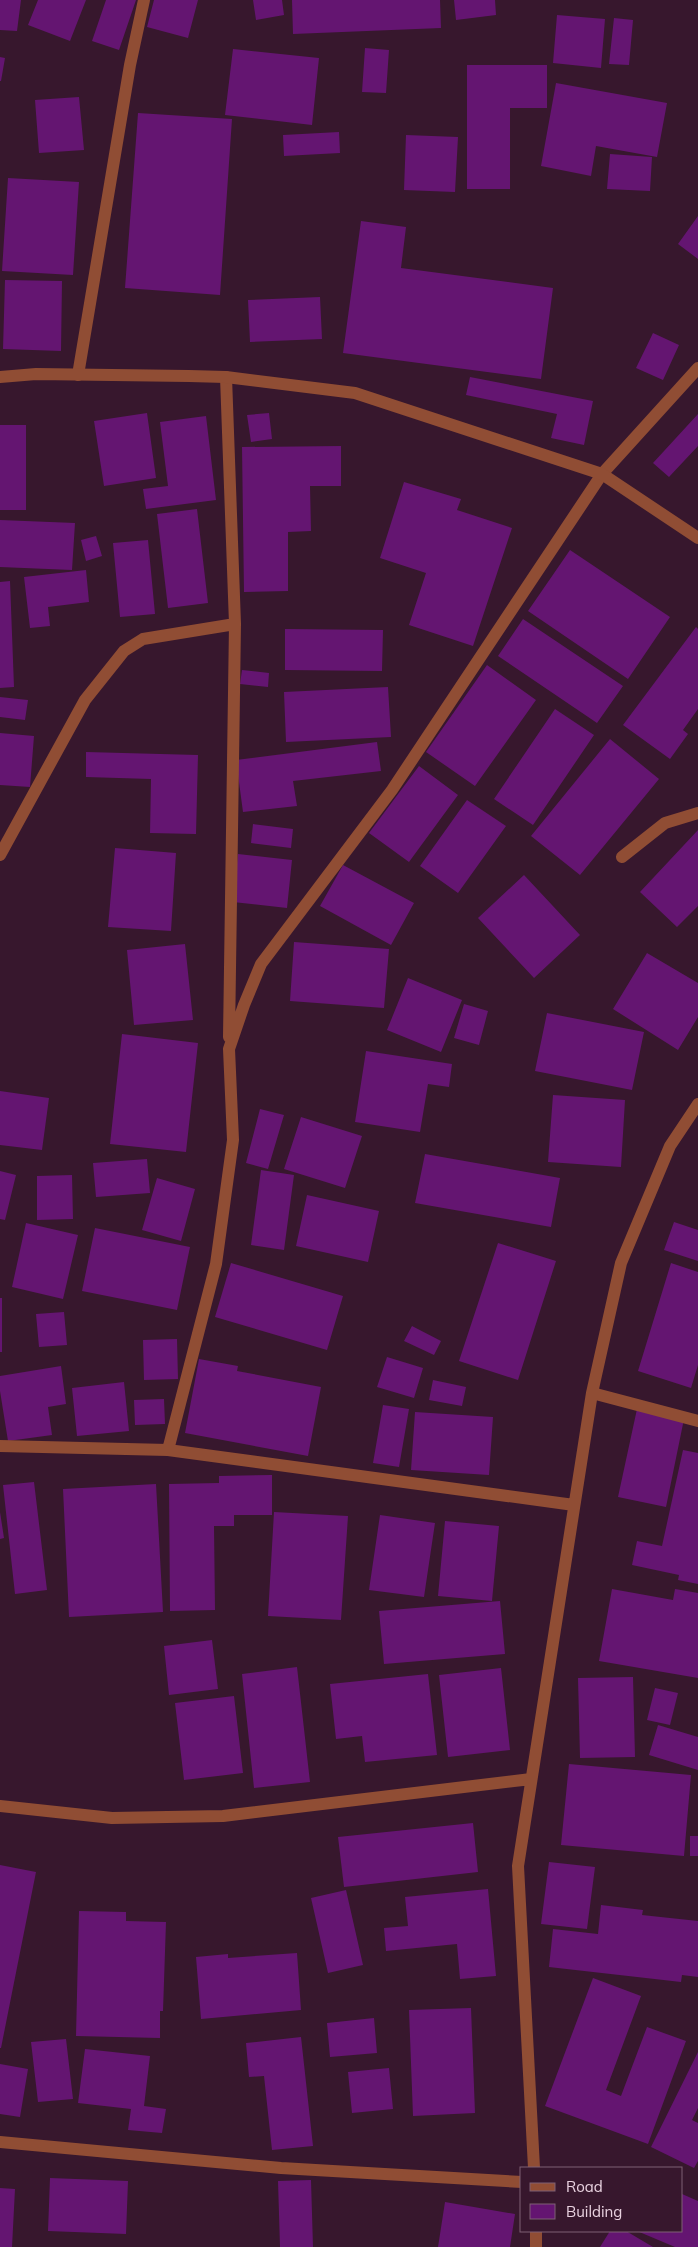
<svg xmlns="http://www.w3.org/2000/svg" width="698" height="2247" viewBox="0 0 698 2247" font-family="Mulish,sans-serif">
	<rect width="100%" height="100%" fill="#37172d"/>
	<path fill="#641571" d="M 0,0 L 21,0 L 17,31 L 0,30 Z
		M 38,0 L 86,0 L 70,41 L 28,25 Z
		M 106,0 L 136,0 L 119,50 L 92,41 Z
		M 154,0 L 198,0 L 188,38 L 147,27 Z
		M 253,0 L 282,0 L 284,15 L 256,20 Z
		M 292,0 L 440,0 L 441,28 L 293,34 Z
		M 454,0 L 495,0 L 496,15 L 456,20 Z
		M 557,15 L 605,19 L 601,68 L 553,63 Z
		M 614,18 L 633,20 L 629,65 L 609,64 Z
		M 365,48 L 389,50 L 386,93 L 362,92 Z
		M 233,49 L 319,58 L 312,125 L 225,115 Z
		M 0,57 L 5,58 L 1,81 L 0,81 Z
		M 467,65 L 547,65 L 547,108 L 510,108 L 510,189 L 467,189 Z
		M 556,83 L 667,103 L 657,157 L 596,146 L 591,176 L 541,166 Z
		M 79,97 L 84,150 L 39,153 L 35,100 Z
		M 138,113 L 232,119 L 220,295 L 125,288 Z
		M 339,132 L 340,153 L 284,156 L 283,135 Z
		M 406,135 L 458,137 L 455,192 L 404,190 Z
		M 610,154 L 652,157 L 650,191 L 607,189 Z
		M 8,178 L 79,182 L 73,275 L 2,271 Z
		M 698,216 L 698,259 L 678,244 Z
		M 361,221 L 406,227 L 401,268 L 553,288 L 541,379 L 343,353 Z
		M 5,280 L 62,281 L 61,351 L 3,349 Z
		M 320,297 L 322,339 L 250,342 L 248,300 Z
		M 653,333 L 679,345 L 663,380 L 636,368 Z
		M 470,377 L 593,401 L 584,445 L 551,438 L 557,414 L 466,395 Z
		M 147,413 L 156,478 L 104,486 L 94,421 Z
		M 269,413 L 272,439 L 251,442 L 247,415 Z
		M 698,414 L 698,446 L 669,477 L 653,463 Z
		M 206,416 L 216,500 L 146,509 L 143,489 L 168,486 L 160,422 Z
		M 0,425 L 26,425 L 26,510 L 0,510 Z
		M 341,446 L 341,486 L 310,486 L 311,531 L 288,532 L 288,591 L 244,592 L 242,447 Z
		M 404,482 L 461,499 L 457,510 L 512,528 L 473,646 L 409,625 L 426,573 L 380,558 Z
		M 197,509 L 208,603 L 168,608 L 157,514 Z
		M 0,520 L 75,523 L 72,570 L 0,567 Z
		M 96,536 L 102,556 L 86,561 L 81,540 Z
		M 148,540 L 155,614 L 120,617 L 113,543 Z
		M 570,550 L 670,617 L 628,679 L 528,611 Z
		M 86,570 L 89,602 L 48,607 L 50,626 L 30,628 L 24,577 Z
		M 10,581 L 14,687 L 0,688 L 0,582 Z
		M 523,619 L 623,686 L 597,723 L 498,656 Z
		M 696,627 L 698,629 L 698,709 L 683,730 L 688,734 L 670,759 L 623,725 Z
		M 285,629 L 383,630 L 382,671 L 285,670 Z
		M 487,665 L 536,700 L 475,786 L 426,752 Z
		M 242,670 L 269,673 L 268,687 L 240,684 Z
		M 388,687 L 391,737 L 286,742 L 284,692 Z
		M 0,697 L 28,700 L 25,720 L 0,717 Z
		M 555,709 L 594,735 L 533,825 L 494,799 Z
		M 0,733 L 34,736 L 30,787 L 0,785 Z
		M 610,739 L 659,779 L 580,875 L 531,836 Z
		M 377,742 L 381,771 L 293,781 L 297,806 L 243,812 L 236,760 Z
		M 86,752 L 198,755 L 196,834 L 150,833 L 151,779 L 86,777 Z
		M 419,766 L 458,795 L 409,862 L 369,833 Z
		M 467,800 L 506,826 L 458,893 L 420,866 Z
		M 253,824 L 293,829 L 291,848 L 251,843 Z
		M 698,830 L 698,906 L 677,927 L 640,892 Z
		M 115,848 L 176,853 L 171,931 L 108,927 Z
		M 238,854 L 292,860 L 287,908 L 233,902 Z
		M 343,865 L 414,903 L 391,945 L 320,906 Z
		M 524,875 L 580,935 L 534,978 L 478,918 Z
		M 294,942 L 389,949 L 384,1008 L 290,1001 Z
		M 185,944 L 193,1020 L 134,1025 L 127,950 Z
		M 647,953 L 698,983 L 698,1017 L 678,1050 L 613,1009 Z
		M 408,978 L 462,1000 L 441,1052 L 387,1030 Z
		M 464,1004 L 488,1011 L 479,1045 L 454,1038 Z
		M 547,1013 L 644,1032 L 632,1090 L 535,1071 Z
		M 122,1034 L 198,1043 L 186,1152 L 110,1144 Z
		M 366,1051 L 452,1064 L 449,1087 L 428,1084 L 420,1132 L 355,1122 Z
		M 0,1091 L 49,1098 L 42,1150 L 0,1145 Z
		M 553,1095 L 625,1100 L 621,1167 L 548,1162 Z
		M 260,1109 L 284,1115 L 268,1169 L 246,1163 Z
		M 301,1117 L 362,1136 L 345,1188 L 284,1169 Z
		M 425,1154 L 560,1178 L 551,1227 L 415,1203 Z
		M 147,1159 L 150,1193 L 96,1197 L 93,1163 Z
		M 261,1170 L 294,1175 L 284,1250 L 251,1245 Z
		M 0,1171 L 16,1175 L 5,1220 L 0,1219 Z
		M 72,1175 L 73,1219 L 37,1220 L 37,1176 Z
		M 157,1178 L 195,1189 L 181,1241 L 142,1230 Z
		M 307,1195 L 379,1211 L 368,1262 L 296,1246 Z
		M 674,1222 L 698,1230 L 698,1261 L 664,1250 Z
		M 26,1223 L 78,1235 L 63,1299 L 12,1287 Z
		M 95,1228 L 190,1247 L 177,1310 L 82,1291 Z
		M 498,1243 L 556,1261 L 518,1380 L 459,1361 Z
		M 231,1263 L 343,1296 L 327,1350 L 215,1317 Z
		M 671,1263 L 698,1272 L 698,1365 L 691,1388 L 638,1371 Z
		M 0,1298 L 2,1298 L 2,1352 L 0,1352 Z
		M 64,1312 L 67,1345 L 39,1347 L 36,1314 Z
		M 412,1326 L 441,1341 L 434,1355 L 404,1341 Z
		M 177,1339 L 178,1379 L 144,1380 L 143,1340 Z
		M 387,1357 L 423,1368 L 414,1398 L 377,1387 Z
		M 199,1359 L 238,1366 L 237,1371 L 321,1387 L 308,1456 L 185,1433 Z
		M 61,1366 L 66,1404 L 48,1407 L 52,1435 L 8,1441 L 0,1391 L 0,1376 Z
		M 433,1380 L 466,1387 L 462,1406 L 429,1400 Z
		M 124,1382 L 129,1431 L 77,1436 L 72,1388 Z
		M 164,1399 L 165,1424 L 135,1425 L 134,1400 Z
		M 383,1405 L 409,1409 L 399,1467 L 373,1463 Z
		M 637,1409 L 684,1419 L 666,1507 L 618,1497 Z
		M 415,1412 L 493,1417 L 489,1475 L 411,1470 Z
		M 683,1450 L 698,1453 L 698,1584 L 678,1580 L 679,1575 L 632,1565 L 637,1541 L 662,1546 Z
		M 272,1475 L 272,1515 L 234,1515 L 234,1526 L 214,1526 L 215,1610 L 170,1611 L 169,1484 L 219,1483 L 219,1476 Z
		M 34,1482 L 47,1590 L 15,1594 L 3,1485 Z
		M 156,1484 L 163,1612 L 69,1617 L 63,1489 Z
		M 0,1512 L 4,1538 L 0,1539 Z
		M 274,1512 L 348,1516 L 341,1620 L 268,1616 Z
		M 380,1515 L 435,1523 L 424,1597 L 369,1590 Z
		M 445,1521 L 499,1526 L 492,1601 L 438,1596 Z
		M 612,1589 L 673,1600 L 675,1589 L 698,1593 L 698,1678 L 599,1661 Z
		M 500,1601 L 505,1654 L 384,1664 L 379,1611 Z
		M 212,1640 L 218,1689 L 169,1695 L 164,1646 Z
		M 297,1667 L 310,1782 L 254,1788 L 242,1674 Z
		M 501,1668 L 510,1750 L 448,1757 L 439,1675 Z
		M 428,1674 L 437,1755 L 365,1762 L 362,1736 L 336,1739 L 330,1684 Z
		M 633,1677 L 635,1757 L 580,1758 L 578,1678 Z
		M 655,1688 L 678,1693 L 670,1725 L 647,1720 Z
		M 234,1696 L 243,1773 L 184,1780 L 175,1703 Z
		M 658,1725 L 698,1737 L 698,1770 L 649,1755 Z
		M 569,1764 L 691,1775 L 684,1856 L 561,1845 Z
		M 473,1823 L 478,1872 L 344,1887 L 338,1837 Z
		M 690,1836 L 698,1836 L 698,1856 L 690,1856 Z
		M 549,1862 L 595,1867 L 587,1929 L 541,1924 Z
		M 0,1865 L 36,1872 L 1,2048 L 0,2048 Z
		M 488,1889 L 496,1976 L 460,1979 L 457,1944 L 386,1951 L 384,1928 L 408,1926 L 405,1897 Z
		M 346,1890 L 363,1965 L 328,1973 L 311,1898 Z
		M 601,1905 L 643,1910 L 642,1915 L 698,1921 L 698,1977 L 682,1975 L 681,1982 L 549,1967 L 553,1929 L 598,1934 Z
		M 79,1911 L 126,1912 L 126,1921 L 166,1922 L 163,2011 L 160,2011 L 160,2038 L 76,2036 Z
		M 297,1953 L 301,2010 L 201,2019 L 196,1957 L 228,1954 L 228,1958 Z
		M 593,1978 L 641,1996 L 606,2090 L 621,2096 L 647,2027 L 686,2041 L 648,2144 L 545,2106 Z
		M 471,2008 L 475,2113 L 413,2116 L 409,2010 Z
		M 374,2018 L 377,2053 L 330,2057 L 327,2023 Z
		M 301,2037 L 313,2146 L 272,2150 L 264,2076 L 249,2077 L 246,2043 Z
		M 66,2039 L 73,2099 L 38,2102 L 31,2042 Z
		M 85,2049 L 150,2056 L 144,2106 L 166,2109 L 162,2133 L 128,2130 L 131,2109 L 78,2103 Z
		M 698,2052 L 698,2108 L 692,2120 L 698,2123 L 698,2161 L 694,2168 L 651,2147 Z
		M 0,2064 L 28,2069 L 20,2117 L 0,2114 Z
		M 389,2068 L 393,2109 L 352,2113 L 348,2072 Z
		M 50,2178 L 128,2181 L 126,2234 L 48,2231 Z
		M 311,2180 L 313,2247 L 280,2247 L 278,2181 Z
		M 0,2188 L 15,2189 L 12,2247 L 0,2247 Z
		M 682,2194 L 698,2201 L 698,2247 L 675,2247 L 637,2231 L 682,2231 Z
		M 445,2202 L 515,2214 L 510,2247 L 438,2247 Z
		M 610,2231 L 626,2231 L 653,2247 L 600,2247 Z"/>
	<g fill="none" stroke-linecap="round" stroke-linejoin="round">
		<path stroke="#904d34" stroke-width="12" d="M 78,375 L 130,65 L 144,0
			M 226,377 L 235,624 L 229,1037
			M 0,855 L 85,700 L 124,651 L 143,639 L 235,624
			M 622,857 L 665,823 L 698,813
			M 592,1393 L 698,1421
			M 0,1446 L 168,1450 L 574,1505
			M 168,1450 L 216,1264 L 233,1140 L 229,1049 L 244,1005 L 261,964 L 392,790 L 602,474 L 698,368
			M 0,1806 L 112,1818 L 223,1816 L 531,1779
			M 0,2142 L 281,2168 L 522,2182
			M 534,2168 L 518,1866 L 592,1393 L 621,1263 L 670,1146 L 698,1104
			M 536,2231 L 536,2247"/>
		<path stroke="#904d34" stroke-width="12" d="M 0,377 L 36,374 L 189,376 L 226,377 L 355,393 L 602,474 L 698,538"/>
	</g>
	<rect x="520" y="2167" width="162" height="65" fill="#37172d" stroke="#7e6174"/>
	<rect x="530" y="2183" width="25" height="8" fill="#904d34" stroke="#7e6174"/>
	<text x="566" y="2192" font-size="15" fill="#e8d1df">Road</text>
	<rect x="530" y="2204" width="25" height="15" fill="#641571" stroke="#7e6174"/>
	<text x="566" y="2217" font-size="15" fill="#e8d1df">Building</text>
</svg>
